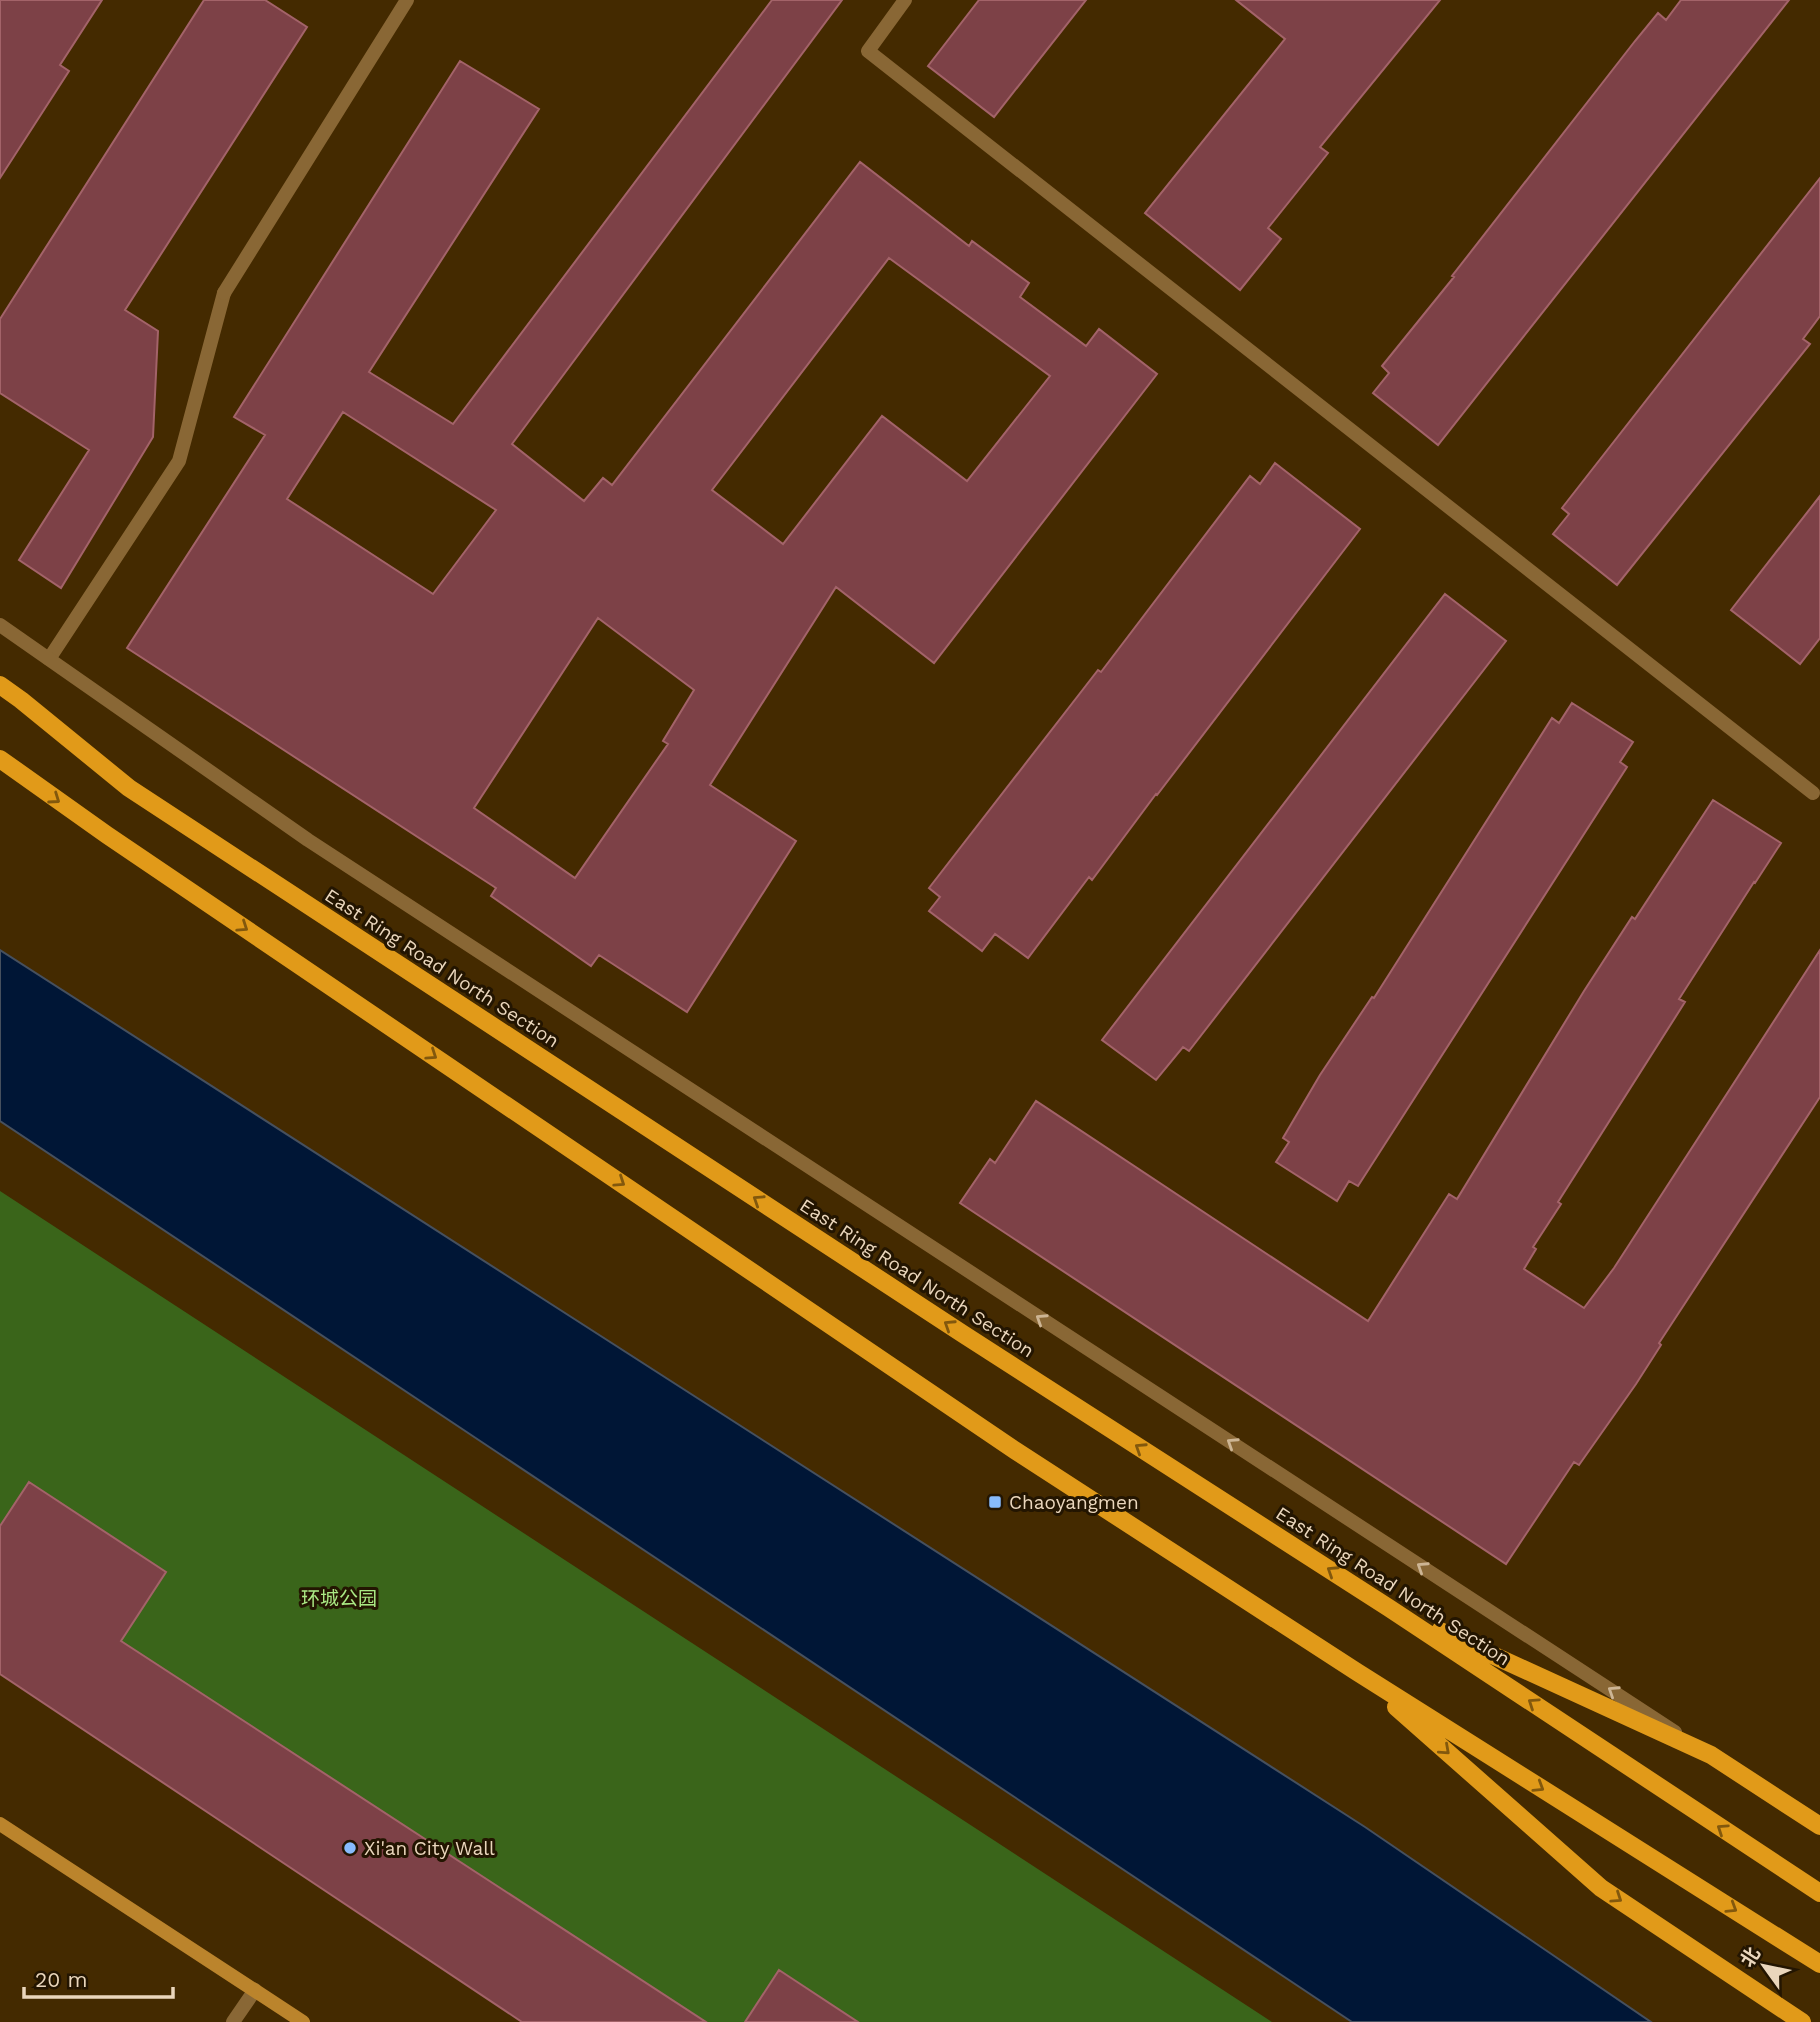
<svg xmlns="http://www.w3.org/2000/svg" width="1820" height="2022" viewBox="0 0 1820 2022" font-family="'Work Sans','Noto Sans SC',sans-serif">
	<rect width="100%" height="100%" fill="#442a00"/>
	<path fill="#3a651a" d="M 0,1191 L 1272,2022 L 858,2022 L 779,1970 L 745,2022 L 706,2022 L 121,1641 L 166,1572 L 29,1482 L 0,1526 Z"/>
	<path fill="#001636" stroke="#46505e" stroke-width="2" d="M 0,950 L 1365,1827 L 1651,2022 L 1352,2022 L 0,1121 Z"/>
	<path fill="#7d4147" stroke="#a36369" stroke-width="2" fill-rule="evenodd" d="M 0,0 L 102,0 L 60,65 L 69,71 L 0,178 Z
		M 204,0 L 265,0 L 307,27 L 125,310 L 158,331 L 153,437 L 61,588 L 19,560 L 89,450 L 0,393 L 0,319 Z
		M 772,0 L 842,0 L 512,444 L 584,501 L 603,478 L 612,485 L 860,162 L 969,246 L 972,241 L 1029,283 L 1020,297 L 1086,346 L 1099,329 L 1157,374 L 934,663 L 836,587 L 710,785 L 796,841 L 687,1012 L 599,955 L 591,966 L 491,896 L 496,888 L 127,648 L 265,435 L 234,417 L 460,61 L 539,109 L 369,372 L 453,424 ZM 889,258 L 1050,376 L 967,481 L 882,416 L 783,544 L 712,490 ZM 343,412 L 496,510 L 433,594 L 287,499 ZM 598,618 L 694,690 L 663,741 L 668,744 L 575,878 L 474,808 Z
		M 979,0 L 1086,0 L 994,117 L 928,66 Z
		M 1236,0 L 1440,0 L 1320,147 L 1328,153 L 1268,228 L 1281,239 L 1240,290 L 1145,213 L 1285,39 Z
		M 1681,0 L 1789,0 L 1438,445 L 1373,393 L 1389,373 L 1382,366 L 1454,277 L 1452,276 L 1635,41 L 1658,13 L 1666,20 Z
		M 1820,178 L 1820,316 L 1803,339 L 1810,344 L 1617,585 L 1553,534 L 1569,514 L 1562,508 Z
		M 1275,463 L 1360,529 L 1157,795 L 1156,794 L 1092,880 L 1089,877 L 1028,958 L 995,934 L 982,951 L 929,911 L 940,897 L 929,888 L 1098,670 L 1101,672 L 1250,476 L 1260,484 Z
		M 1820,496 L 1820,638 L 1800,664 L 1731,610 Z
		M 1445,594 L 1506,641 L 1189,1051 L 1183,1047 L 1156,1080 L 1102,1040 Z
		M 1572,703 L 1633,742 L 1620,762 L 1627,767 L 1358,1186 L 1349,1181 L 1337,1201 L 1276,1162 L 1289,1142 L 1283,1138 L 1320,1075 L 1372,997 L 1374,998 L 1552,718 L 1559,723 Z
		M 1713,800 L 1781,843 L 1755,883 L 1754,882 L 1679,999 L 1685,1002 L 1558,1202 L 1561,1204 L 1533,1247 L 1536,1249 L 1524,1269 L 1584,1308 L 1614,1268 L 1820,950 L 1820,1097 L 1659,1343 L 1661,1345 L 1636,1384 L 1579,1465 L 1574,1462 L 1506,1564 L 960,1203 L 990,1159 L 995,1163 L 1036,1101 L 1368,1321 L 1449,1194 L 1457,1199 L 1584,991 L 1632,917 L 1635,919 Z
		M 29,1482 L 166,1572 L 121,1641 L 706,2022 L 522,2022 L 0,1674 L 0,1526 Z
		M 779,1970 L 858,2022 L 745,2022 Z"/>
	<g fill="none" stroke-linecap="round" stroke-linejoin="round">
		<path stroke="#896735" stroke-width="14" d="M 49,659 L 179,461 L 224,293"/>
		<path stroke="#896735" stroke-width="14" d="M 905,0 L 868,51 L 1813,793
			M 224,293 L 407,0
			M 0,625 L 308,840 L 1675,1732
			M 233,2022 L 255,1990"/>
		<path stroke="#bb842c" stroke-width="14" d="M 0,1824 L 303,2022"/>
		<path stroke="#e19a19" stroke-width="18" d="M 0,685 L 21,700 L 129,788 L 963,1334 L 1389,1608 L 1820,1893
			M 0,759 L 107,835 L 1016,1451 L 1357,1672 L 1820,1964
			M 1440,1631 L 1711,1755 L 1820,1826
			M 1396,1707 L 1601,1888 L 1802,2022"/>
	</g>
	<defs><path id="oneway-chevron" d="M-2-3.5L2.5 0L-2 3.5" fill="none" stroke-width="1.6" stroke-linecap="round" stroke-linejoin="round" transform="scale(1.75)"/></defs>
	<g stroke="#82580d">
		<use href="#oneway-chevron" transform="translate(55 799) rotate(35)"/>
		<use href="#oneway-chevron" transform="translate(243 927) rotate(34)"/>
		<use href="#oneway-chevron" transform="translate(432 1055) rotate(34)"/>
		<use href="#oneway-chevron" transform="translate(620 1182) rotate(34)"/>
		<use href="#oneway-chevron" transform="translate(758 1200) rotate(-147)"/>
		<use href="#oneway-chevron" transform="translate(949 1325) rotate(-147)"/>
		<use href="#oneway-chevron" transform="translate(1140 1448) rotate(-147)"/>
		<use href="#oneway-chevron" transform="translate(1332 1571) rotate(-147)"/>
		<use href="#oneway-chevron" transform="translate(1533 1703) rotate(-146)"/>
		<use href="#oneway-chevron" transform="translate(1445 1750) rotate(42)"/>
		<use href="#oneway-chevron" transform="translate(1539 1787) rotate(32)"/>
		<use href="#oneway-chevron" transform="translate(1722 1829) rotate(-146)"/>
		<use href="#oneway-chevron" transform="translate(1617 1898) rotate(34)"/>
		<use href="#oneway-chevron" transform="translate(1732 1908) rotate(32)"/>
	</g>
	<g stroke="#cdb594">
		<use href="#oneway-chevron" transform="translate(1041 1319) rotate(-147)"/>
		<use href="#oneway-chevron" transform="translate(1232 1443) rotate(-147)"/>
		<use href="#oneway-chevron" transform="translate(1422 1567) rotate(-147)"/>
		<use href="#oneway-chevron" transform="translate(1613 1691) rotate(-147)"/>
	</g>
	<g fill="#87bbfc" stroke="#231501" stroke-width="2.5">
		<rect x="988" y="1495" width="14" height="14" rx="3.5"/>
		<circle cx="350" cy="1848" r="7"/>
	</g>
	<g text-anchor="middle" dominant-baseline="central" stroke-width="6" stroke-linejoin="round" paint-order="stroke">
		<g font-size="19" fill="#ead6bc" stroke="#231501">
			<text transform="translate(442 968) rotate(33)">East Ring Road North Section</text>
			<text transform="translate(917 1278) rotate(33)">East Ring Road North Section</text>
			<text transform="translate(1393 1586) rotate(33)">East Ring Road North Section</text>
		</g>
		<g font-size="19" fill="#ead6bc" stroke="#231501" text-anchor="start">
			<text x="1009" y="1502">Chaoyangmen</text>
			<text x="364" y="1848">Xi'an City Wall</text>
		</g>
		<g font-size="19" fill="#aae984" stroke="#231501">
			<text x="339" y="1598">环城公园</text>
		</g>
	</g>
	<g transform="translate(1764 1966) rotate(303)" stroke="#231501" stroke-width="5" paint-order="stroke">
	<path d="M0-5L12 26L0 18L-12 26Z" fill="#ead6bc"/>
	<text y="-10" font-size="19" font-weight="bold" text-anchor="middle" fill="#ead6bc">北</text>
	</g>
	<path d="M24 1987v10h149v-10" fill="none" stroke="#ead6bc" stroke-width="3.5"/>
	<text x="35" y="1987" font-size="21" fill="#ead6bc" stroke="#231501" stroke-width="5" paint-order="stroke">20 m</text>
</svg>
